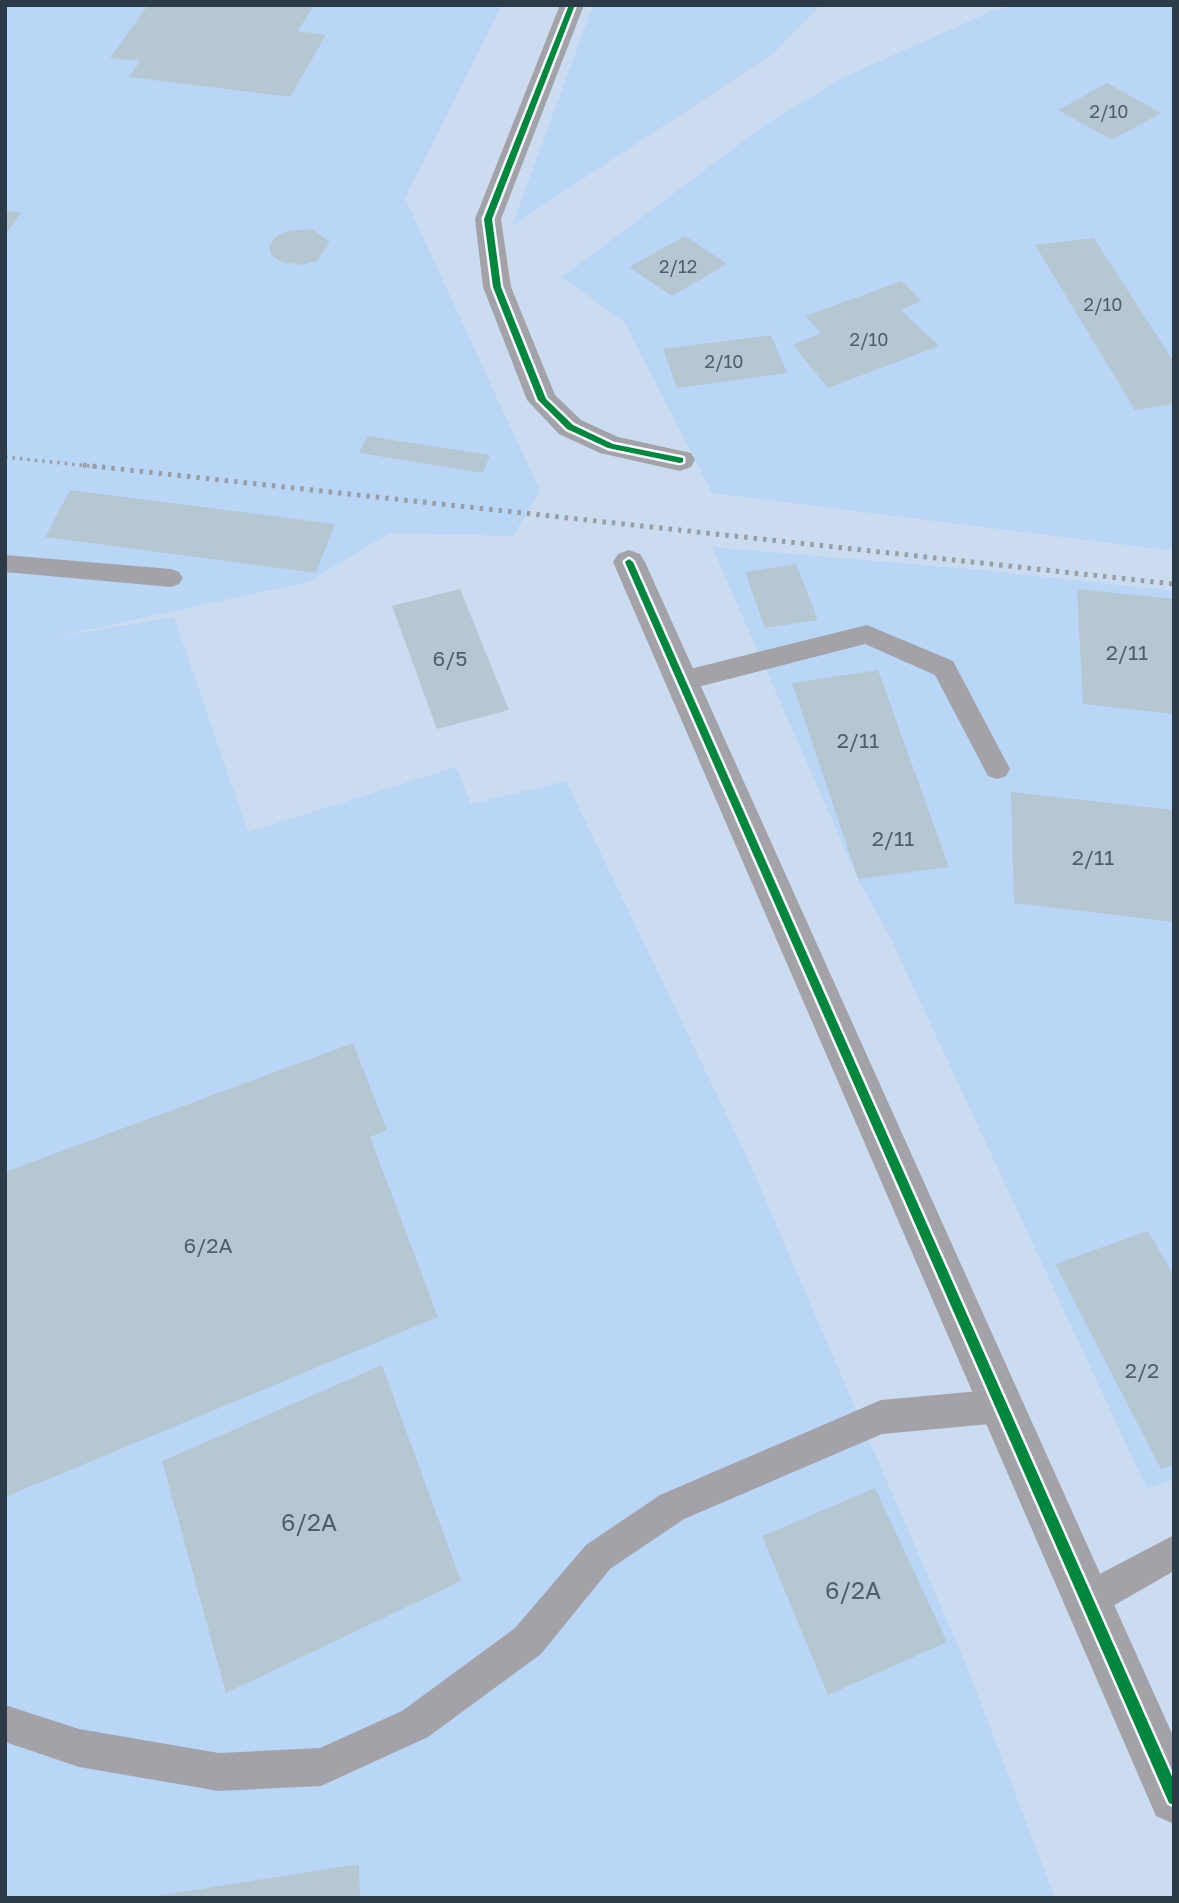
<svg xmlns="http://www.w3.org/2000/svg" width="1179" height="1903" viewBox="0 0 1179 1903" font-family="'Golos Text',sans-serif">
	<rect width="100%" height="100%" fill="#cbdcf0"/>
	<path fill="#bad6f6" d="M 5,5 L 502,5 L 405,198 L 540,491 L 513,536 L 390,533 L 308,582 L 51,638 L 174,617 L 248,832 L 456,767 L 471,804 L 566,781 L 747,1157 L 968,1669 L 1055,1898 L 5,1898 Z
		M 593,5 L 820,5 L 774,53 L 512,226 Z
		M 1015,5 L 1174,5 L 1174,551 L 712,493 L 625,323 L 562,277 L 766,124 L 844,77 L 992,11 Z
		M 712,547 L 982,570 L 1174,591 L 1174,1479 L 1147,1489 L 890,937 L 858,879 Z"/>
	<path fill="#b6c7d4" d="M 148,5 L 314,5 L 298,31 L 326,35 L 290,97 L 129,77 L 140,61 L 110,58 Z
		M 1107,83 L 1161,113 L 1112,140 L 1058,110 Z
		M 5,210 L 22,213 L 5,235 Z
		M 312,229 L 330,242 L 317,261 L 301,265 L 282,262 L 272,256 L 269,247 L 274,238 L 287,231 Z
		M 685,236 L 727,264 L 672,296 L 629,267 Z
		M 1094,238 L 1174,362 L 1174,404 L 1135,410 L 1035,245 Z
		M 902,281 L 922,301 L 901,310 L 939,346 L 828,388 L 793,345 L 821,333 L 805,316 Z
		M 771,335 L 787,373 L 677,388 L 663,349 Z
		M 367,436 L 490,455 L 483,473 L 359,453 Z
		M 70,490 L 335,524 L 316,573 L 45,537 Z
		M 796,564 L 818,620 L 765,628 L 745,572 Z
		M 460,589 L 509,710 L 437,729 L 392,606 Z
		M 1077,589 L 1174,599 L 1174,714 L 1083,704 Z
		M 878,670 L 949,867 L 858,879 L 792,683 Z
		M 1011,792 L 1174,810 L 1174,922 L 1014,903 Z
		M 353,1043 L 387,1130 L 370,1137 L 438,1317 L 5,1497 L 5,1172 Z
		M 1148,1231 L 1174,1276 L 1174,1464 L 1161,1469 L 1055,1264 Z
		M 382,1365 L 461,1581 L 226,1693 L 162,1461 Z
		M 875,1488 L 947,1642 L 828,1695 L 762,1536 Z
		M 359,1864 L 360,1898 L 156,1898 L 156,1896 Z"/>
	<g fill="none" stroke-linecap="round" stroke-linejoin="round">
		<path fill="#a3a2a9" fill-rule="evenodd" d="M 5,555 L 171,569 L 179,572 L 183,578 L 179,584 L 171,587 L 5,572 Z
			M 867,625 L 953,661 L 1010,769 L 1006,776 L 997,779 L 988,776 L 935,675 L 865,644 L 682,691 L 673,688 L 670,681 L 673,674 L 682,671 Z
			M 1001,1389 L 1013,1394 L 1018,1406 L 1013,1418 L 1001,1423 L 882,1434 L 684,1519 L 610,1569 L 541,1654 L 428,1737 L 321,1786 L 219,1791 L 79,1767 L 5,1742 L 5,1705 L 79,1729 L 219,1753 L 320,1748 L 402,1711 L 515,1628 L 586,1545 L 660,1495 L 881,1400 Z
			M 1174,1535 L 1174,1571 L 1099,1614 L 1086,1619 L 1073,1614 L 1068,1601 L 1073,1588 Z"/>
		<path fill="#a3a2a9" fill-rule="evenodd" d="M 560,5 L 584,5 L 501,219 L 511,287 L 555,395 L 581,420 L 618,437 L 691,453 L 695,460 L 691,467 L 680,471 L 600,453 L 559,434 L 527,400 L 483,287 L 475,219 Z
			M 629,550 L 640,554 L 645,562 L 1174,1738 L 1174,1824 L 1156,1816 L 613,562 L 618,554 Z"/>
		<path stroke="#999da5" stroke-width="3.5" stroke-dasharray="2.5 5" stroke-linecap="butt" d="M 5,457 L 99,467"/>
		<path stroke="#999da5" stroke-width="5" stroke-dasharray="3.5 6" stroke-linecap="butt" d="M 83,465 L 1174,584"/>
		<defs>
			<path id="cycleway" d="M 569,5 L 575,5 L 492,219 L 501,287 L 546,399 L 573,425 L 613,444 L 683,458 L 683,462 L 680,463 L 608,448 L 567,429 L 538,400 L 493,287 L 484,219 Z
				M 629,559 L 633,562 L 1174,1781 L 1174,1805 L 1169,1803 L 625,562 Z"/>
		</defs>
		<use href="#cycleway" stroke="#f6f9fd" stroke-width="5"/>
		<use href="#cycleway" fill="#00873e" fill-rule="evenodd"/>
	</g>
	<g text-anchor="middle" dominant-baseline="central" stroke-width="5" stroke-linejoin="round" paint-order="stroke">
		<g font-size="18" fill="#505e6c">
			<text x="1109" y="111">2/10</text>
			<text x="678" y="266">2/12</text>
			<text x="1103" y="304">2/10</text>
			<text x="869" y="339">2/10</text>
			<text x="724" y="361">2/10</text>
		</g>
		<g font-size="21" fill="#505e6c">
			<text x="1127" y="652">2/11</text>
			<text x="450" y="658">6/5</text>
			<text x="858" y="740">2/11</text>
			<text x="893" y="838">2/11</text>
			<text x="1093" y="857">2/11</text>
			<text x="208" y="1245">6/2А</text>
			<text x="1142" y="1370">2/2</text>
		</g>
		<g font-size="24" fill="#505e6c">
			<text x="309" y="1521">6/2А</text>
			<text x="853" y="1589">6/2А</text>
		</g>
	</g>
	<rect width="1179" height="1903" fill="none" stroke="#2d3a48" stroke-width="14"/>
</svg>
